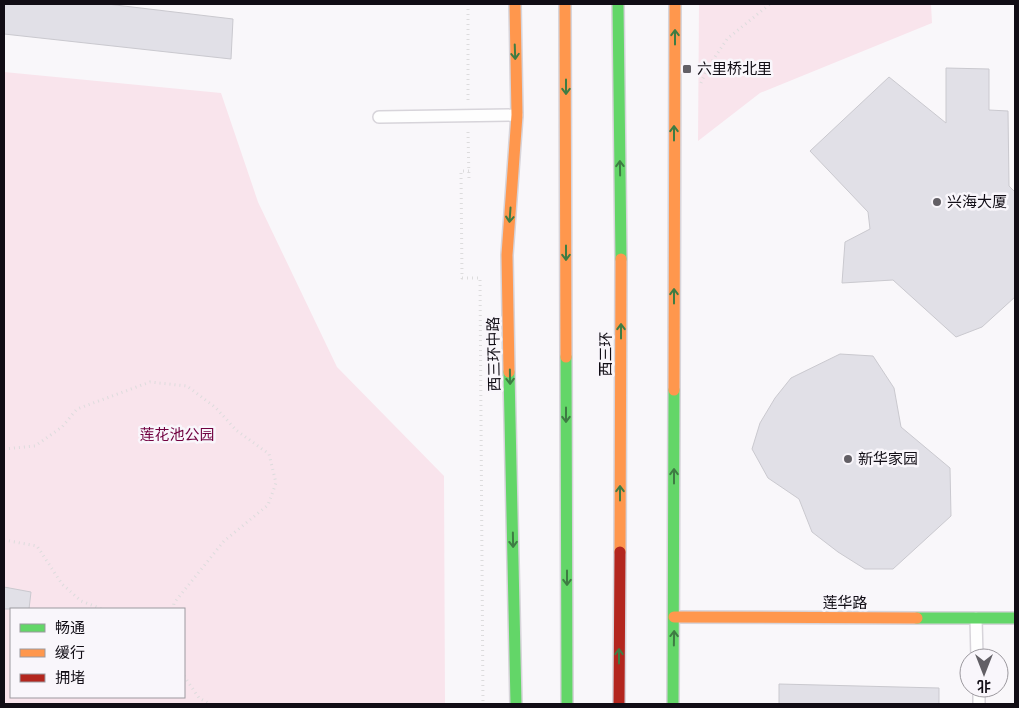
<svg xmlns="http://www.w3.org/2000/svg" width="1019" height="708" viewBox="0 0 1019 708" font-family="'Varela Round','Noto Sans SC',sans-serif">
	<rect width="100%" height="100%" fill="#f9f7fa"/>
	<path fill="#f9e4ec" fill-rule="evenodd" d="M 699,4 L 931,4 L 932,23 L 760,93 L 698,141 Z
		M 4,72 L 221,93 L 258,202 L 337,367 L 444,476 L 445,704 L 4,704 ZM 11,609 L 184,609 L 184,697 L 11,697 Z"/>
	<path fill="#e1e0e7" stroke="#cac9cf" d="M 4,4 L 107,4 L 233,19 L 231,59 L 4,34 Z
		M 946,68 L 989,69 L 989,110 L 1008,111 L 1009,186 L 1015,192 L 1015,297 L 982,327 L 956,337 L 893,280 L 842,283 L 845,242 L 870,229 L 868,212 L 810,151 L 889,77 L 946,123 Z
		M 840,354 L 873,356 L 894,388 L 901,427 L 950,468 L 951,516 L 893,569 L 865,569 L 838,552 L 812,532 L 799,499 L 768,478 L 752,449 L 760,423 L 775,398 L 791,378 Z
		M 4,587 L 31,592 L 29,609 L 4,609 Z
		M 779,684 L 939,688 L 939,704 L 779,704 Z"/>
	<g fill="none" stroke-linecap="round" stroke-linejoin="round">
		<defs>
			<path id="lane" d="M 379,117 L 517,115
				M 976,618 L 977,658
				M 979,688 L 979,704"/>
			<path id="fast" d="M 618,4 L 621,259
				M 566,357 L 567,704
				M 509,372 L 516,704
				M 917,618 L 1015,618
				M 673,704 L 674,390"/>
			<path id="slow" d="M 565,4 L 566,357
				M 509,372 L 507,255 L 517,115 L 515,4
				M 674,390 L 675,4
				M 620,552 L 621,259
				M 674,617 L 917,618"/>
			<path id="jam" d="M 619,704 L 620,552"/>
		</defs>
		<use href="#lane" stroke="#d7d4da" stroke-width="14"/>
		<use href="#fast" stroke="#d7d4da" stroke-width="14"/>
		<use href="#slow" stroke="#d7d4da" stroke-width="14"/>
		<use href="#jam" stroke="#d7d4da" stroke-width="14"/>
		<path stroke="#dddcdd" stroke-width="3" stroke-dasharray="1 4" stroke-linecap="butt" d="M 468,4 L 468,101
			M 701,83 L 707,69 L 727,39 L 770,4
			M 468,132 L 469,180
			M 469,171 L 461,171 L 462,278 L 480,278 L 483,704
			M 4,449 L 35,446 L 62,427 L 77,409 L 150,382 L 187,386 L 216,408 L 236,430 L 269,454 L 276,483 L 268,505 L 224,541 L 174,603 L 173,609
			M 4,540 L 37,546 L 62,584 L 81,601 L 102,609
			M 184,676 L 199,698 L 210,704"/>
		<use href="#lane" stroke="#fefefe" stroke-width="11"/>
		<use href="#fast" stroke="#63d668" stroke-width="11"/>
		<use href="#slow" stroke="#ff974d" stroke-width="11"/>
		<use href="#jam" stroke="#b3261e" stroke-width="11"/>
	</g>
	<defs><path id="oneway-shaft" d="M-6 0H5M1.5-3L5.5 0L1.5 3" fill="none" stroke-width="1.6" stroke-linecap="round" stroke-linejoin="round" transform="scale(1.25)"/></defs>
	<g stroke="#3e7c43">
		<use href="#oneway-shaft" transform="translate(675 37) rotate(-90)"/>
		<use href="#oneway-shaft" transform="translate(515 52) rotate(88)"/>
		<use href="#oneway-shaft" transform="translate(566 87) rotate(90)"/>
		<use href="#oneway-shaft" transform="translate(674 133) rotate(-90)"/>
		<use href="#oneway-shaft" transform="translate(620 168) rotate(-91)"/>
		<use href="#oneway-shaft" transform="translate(510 215) rotate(94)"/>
		<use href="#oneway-shaft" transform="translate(566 253) rotate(90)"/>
		<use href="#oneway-shaft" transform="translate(674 296) rotate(-90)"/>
		<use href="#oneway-shaft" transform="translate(621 331) rotate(-90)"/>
		<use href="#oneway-shaft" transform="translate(510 377) rotate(89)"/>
		<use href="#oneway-shaft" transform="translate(566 415) rotate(90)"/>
		<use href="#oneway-shaft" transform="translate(674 476) rotate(-90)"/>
		<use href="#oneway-shaft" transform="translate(620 493) rotate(-90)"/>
		<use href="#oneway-shaft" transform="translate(513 540) rotate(89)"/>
		<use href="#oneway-shaft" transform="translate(567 578) rotate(90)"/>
		<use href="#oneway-shaft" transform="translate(674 638) rotate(-89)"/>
		<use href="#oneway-shaft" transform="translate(619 656) rotate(-90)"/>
	</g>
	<g fill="#625f65" stroke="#f9f6fb" stroke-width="2">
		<rect x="682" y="64" width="10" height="10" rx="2.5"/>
		<circle cx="937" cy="202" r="5"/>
		<circle cx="848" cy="459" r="5"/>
	</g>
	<g text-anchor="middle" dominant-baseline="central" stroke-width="5" stroke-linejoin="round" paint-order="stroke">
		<g font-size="15" fill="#110d15" stroke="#f9f6fb" text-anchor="start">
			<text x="697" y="69">六里桥北里</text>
			<text x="947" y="202">兴海大厦</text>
			<text x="858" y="459">新华家园</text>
		</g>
		<g font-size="15" fill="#110d15" stroke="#f9f6fb">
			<text transform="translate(494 354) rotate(-91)">西三环中路</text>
			<text transform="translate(606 354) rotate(-90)">西三环</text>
			<text x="845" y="603">莲华路</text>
		</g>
		<g font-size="15" fill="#710140" stroke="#f9f6fb">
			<text x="177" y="435">莲花池公园</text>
		</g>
	</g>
	<rect width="1019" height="708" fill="none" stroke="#110d15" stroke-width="10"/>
	<rect x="10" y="608" width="175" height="90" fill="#f9f6fb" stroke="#9c999f"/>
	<rect x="20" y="624" width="25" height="8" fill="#63d668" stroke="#9c999f"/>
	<text x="55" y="633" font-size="15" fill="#110d15">畅通</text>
	<rect x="20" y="649" width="25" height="8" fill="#ff974d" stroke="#9c999f"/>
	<text x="55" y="658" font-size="15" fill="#110d15">缓行</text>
	<rect x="20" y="674" width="25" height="8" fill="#b3261e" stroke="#9c999f"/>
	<text x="55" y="683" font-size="15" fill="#110d15">拥堵</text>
	<g transform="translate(984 673) rotate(180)"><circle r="24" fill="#f9f6fb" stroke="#9c999f"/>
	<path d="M0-4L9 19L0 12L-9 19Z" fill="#625f65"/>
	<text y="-8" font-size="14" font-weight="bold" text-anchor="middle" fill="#110d15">北</text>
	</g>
</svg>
